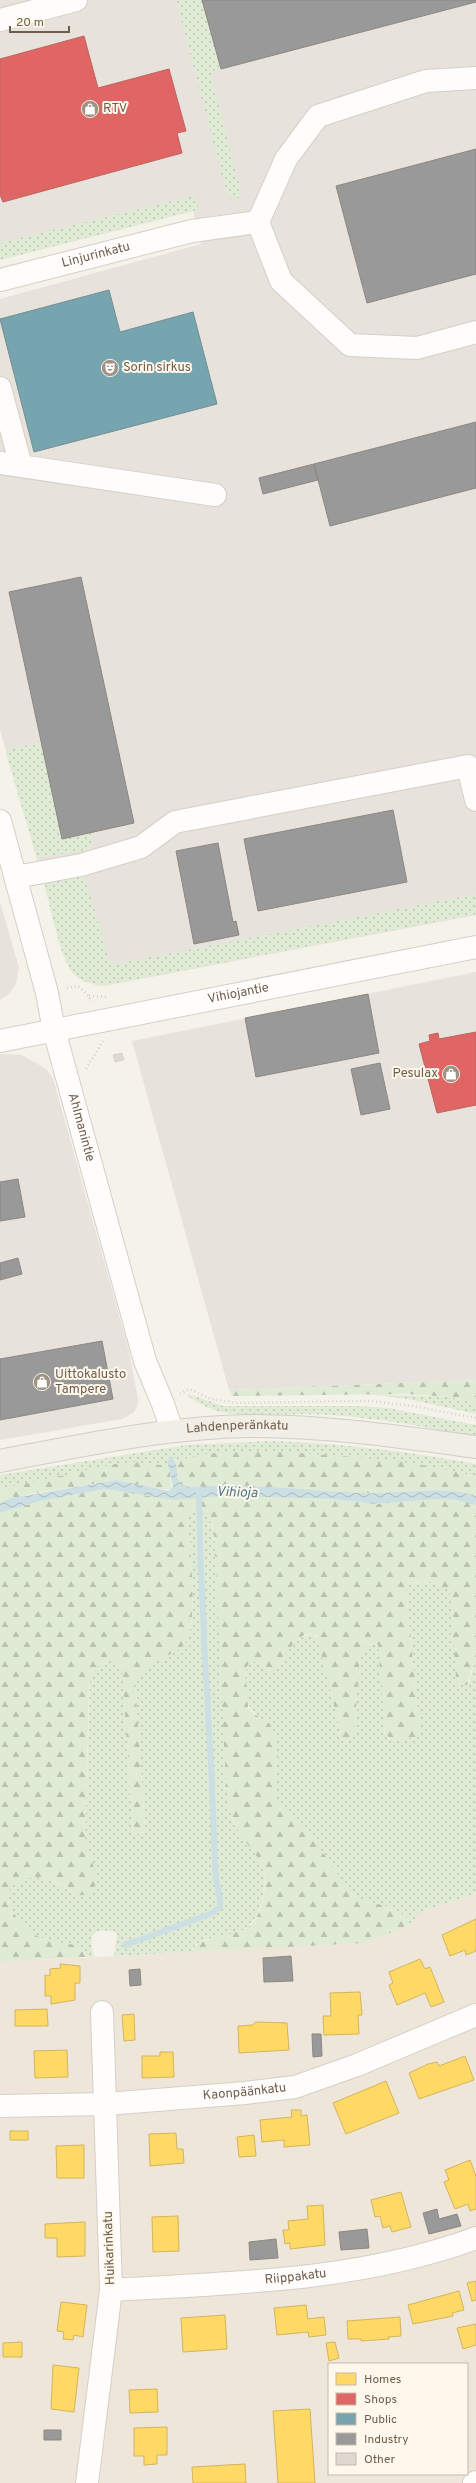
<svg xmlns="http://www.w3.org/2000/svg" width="476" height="2483" viewBox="0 0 476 2483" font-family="Overpass,sans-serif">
	<defs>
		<pattern id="grass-dots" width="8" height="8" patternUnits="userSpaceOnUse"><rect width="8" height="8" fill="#e0ebd6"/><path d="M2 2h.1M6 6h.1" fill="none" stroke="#bac2b0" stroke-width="1.8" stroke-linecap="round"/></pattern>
		<pattern id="forest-firs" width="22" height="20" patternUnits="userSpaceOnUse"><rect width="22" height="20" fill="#e0ebd6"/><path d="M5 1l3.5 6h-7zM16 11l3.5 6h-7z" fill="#bac2b0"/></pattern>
		<pattern id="water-waves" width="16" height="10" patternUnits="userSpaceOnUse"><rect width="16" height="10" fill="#cce0e4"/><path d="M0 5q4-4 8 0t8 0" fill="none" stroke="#aab9bb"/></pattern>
	</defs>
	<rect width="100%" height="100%" fill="#f5f2ea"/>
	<path fill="#eee6d8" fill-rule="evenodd" d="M 476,1894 L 476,2483 L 0,2483 L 0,1962 L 364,1943 L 411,1925 L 419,1912 ZM 329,2364 L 467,2364 L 467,2474 L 329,2474 Z"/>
	<path fill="#e7e2db" d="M 0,0 L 476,0 L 476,915 L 109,985 L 101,986 L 83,981 L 73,973 L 66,961 L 0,730 L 0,299 L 201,244 L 193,211 L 0,260 Z
		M 0,902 L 19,968 L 16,983 L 10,993 L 0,1000 Z
		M 476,972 L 476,1380 L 229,1390 L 132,1041 Z
		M 0,1054 L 22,1055 L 46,1069 L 53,1078 L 129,1351 L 138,1400 L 137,1407 L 134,1412 L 122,1419 L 0,1440 Z"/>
	<path fill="url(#grass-dots)" d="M 176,0 L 202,0 L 221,69 L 214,70 L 211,77 L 241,192 L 239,198 L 231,198 L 227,195 Z
		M 193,196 L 197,198 L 198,207 L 196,210 L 0,260 L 0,243 Z
		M 41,742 L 62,839 L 91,832 L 92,846 L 90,849 L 39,858 L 36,855 L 6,754 L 9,750 Z
		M 84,875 L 111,965 L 476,894 L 476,914 L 101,986 C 91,984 80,981 73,973 C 60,958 51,908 45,888 L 46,884 Z
		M 189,1394 L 223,1406 L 360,1406 L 388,1408 L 476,1425 L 476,1437 C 428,1427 381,1419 332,1415 C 299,1412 243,1419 214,1410 C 205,1407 196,1401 187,1396 Z
		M 367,1394 L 450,1397 L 476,1403 L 476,1414 L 408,1399 Z
		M 269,1441 C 339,1443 407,1451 476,1464 L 476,1477 C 438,1467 399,1463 359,1459 C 297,1453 236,1448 175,1461 L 173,1458 L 169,1458 L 167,1460 L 169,1466 L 134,1462 L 0,1489 L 0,1475 L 186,1445 Z
		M 194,1509 L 206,1511 L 214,1530 L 232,1820 C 241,1837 258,1851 263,1870 C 266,1880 264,1890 262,1900 C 250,1953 202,1925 191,1952 L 114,1956 L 117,1934 L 115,1932 C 91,1927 88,1934 94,1957 L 86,1957 L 85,1953 C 72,1948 36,1938 27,1932 C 16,1923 7,1904 8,1891 C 30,1864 52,1880 74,1894 L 88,1853 L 85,1838 L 90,1680 L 96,1667 L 111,1660 L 120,1664 L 122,1670 L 133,1832 L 136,1834 L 144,1832 L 145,1830 L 135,1680 C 144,1663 167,1658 182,1647 C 201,1631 189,1545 188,1520 L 188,1514 Z
		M 431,1582 L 446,1588 L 450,1592 L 458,1683 L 469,1684 L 476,1656 L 476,1894 L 419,1912 L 411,1925 C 400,1902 370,1907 351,1893 L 278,1801 L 274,1789 L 278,1757 L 269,1723 C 252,1714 246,1706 245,1687 C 245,1679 244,1672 248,1665 L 255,1661 L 270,1671 L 276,1671 C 286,1656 294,1635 313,1634 L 319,1639 L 354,1735 L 360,1656 L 366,1646 L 373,1643 L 380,1648 L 385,1734 L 389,1739 L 417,1737 L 420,1731 L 406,1592 L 407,1585 L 411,1583 Z"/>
	<path fill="url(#forest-firs)" d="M 476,1380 L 476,1403 L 450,1397 L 408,1394 L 232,1396 L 229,1390 Z
		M 268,1451 C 337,1456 409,1458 476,1477 L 476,1496 C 440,1484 398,1495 360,1493 C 303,1490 246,1482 189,1487 C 174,1485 177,1473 175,1461 L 205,1454 Z
		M 134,1462 L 169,1466 L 172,1490 L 145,1487 L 116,1480 L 30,1494 L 0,1503 L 0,1489 L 120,1463 Z
		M 105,1489 L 174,1500 L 223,1496 L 263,1497 L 331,1499 L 375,1504 L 437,1499 L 456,1500 L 476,1505 L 476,1656 L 467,1685 L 461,1685 L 456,1678 L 450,1592 C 441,1583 419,1577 407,1586 L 406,1592 L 420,1731 L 417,1737 L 392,1740 L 385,1734 L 378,1645 L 373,1643 L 366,1646 L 360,1656 L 354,1735 L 350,1738 L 345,1739 L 341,1734 L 317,1636 C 299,1625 284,1659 276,1671 L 270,1671 L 255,1661 L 248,1665 L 245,1670 L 248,1707 L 254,1714 L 269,1723 L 275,1733 L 278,1757 L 274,1789 L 278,1801 L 308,1831 L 351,1893 C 370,1907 400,1902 411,1925 L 364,1943 L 191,1952 C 200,1931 245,1941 256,1918 C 265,1902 269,1876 259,1860 C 251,1847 241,1837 235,1824 C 229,1813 228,1798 226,1786 L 214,1530 L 206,1511 L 194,1509 L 188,1514 L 188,1520 C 189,1545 201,1631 182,1647 C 167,1658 144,1663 135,1680 L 145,1830 L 144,1832 L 136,1834 L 133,1832 L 122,1670 L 120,1664 L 111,1660 L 96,1667 L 90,1680 L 89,1693 L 85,1838 L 96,1875 L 95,1890 C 69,1912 56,1855 12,1887 C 7,1893 7,1900 11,1907 C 27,1942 46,1938 79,1946 L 86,1957 L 0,1962 L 0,1513 L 40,1501 Z"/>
	<path fill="url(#water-waves)" d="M 172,1457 C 182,1467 170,1484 189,1487 C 246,1482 303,1490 360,1493 C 398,1495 440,1484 476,1496 L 476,1505 L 456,1500 L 437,1499 L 375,1504 L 331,1499 L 263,1497 L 223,1496 L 174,1500 L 105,1489 L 40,1501 L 0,1513 L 0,1503 L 12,1498 L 116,1480 L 169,1491 L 173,1487 L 167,1460 Z"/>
	<path fill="#ffd966" stroke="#d4b45e" d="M 476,1919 L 476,1951 L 466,1955 L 465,1950 L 450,1956 L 442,1935 Z
		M 420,1959 L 425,1969 L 430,1967 L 444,2002 L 431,2007 L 425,1993 L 397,2005 L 389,1985 L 393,1983 L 389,1972 Z
		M 60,1964 L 80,1966 L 80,1983 L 75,1983 L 75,2000 L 51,2004 L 51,1996 L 45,1996 L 45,1975 L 50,1976 L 50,1969 L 61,1968 Z
		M 360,1992 L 362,2015 L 358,2015 L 359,2034 L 324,2035 L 323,2016 L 331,2016 L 330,1993 Z
		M 47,2009 L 48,2026 L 15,2026 L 15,2010 Z
		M 134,2014 L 135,2040 L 124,2041 L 122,2015 Z
		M 255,2022 L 287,2023 L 289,2050 L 239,2053 L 238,2026 L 253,2025 Z
		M 67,2050 L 68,2077 L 35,2078 L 34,2051 Z
		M 160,2052 L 173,2052 L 174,2077 L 142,2078 L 142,2056 L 160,2056 Z
		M 465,2056 L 474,2080 L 419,2099 L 409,2073 L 428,2064 L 437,2062 L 439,2066 Z
		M 386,2081 L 399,2113 L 346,2134 L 333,2103 Z
		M 291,2110 L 301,2110 L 301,2116 L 307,2115 L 310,2145 L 284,2147 L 284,2140 L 262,2142 L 260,2120 L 292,2117 Z
		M 10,2131 L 28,2131 L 28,2140 L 10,2140 Z
		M 176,2133 L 177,2149 L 183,2149 L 184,2163 L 150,2166 L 149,2134 Z
		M 254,2135 L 256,2156 L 239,2157 L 237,2137 Z
		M 84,2145 L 84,2178 L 57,2178 L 56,2146 Z
		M 470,2160 L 476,2176 L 476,2209 L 470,2211 L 468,2204 L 455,2209 L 444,2182 L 449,2180 L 445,2170 Z
		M 401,2192 L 411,2227 L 392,2232 L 390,2226 L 383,2228 L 380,2216 L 375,2217 L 371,2200 Z
		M 323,2205 L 325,2245 L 290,2249 L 290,2243 L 285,2244 L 283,2230 L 289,2230 L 288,2221 L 308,2219 L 307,2206 Z
		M 178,2216 L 179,2251 L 153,2252 L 152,2217 Z
		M 85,2222 L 85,2256 L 57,2257 L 57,2238 L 45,2238 L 45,2224 Z
		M 476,2281 L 476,2300 L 472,2301 L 467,2283 Z
		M 459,2291 L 464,2310 L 452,2313 L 453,2316 L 413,2324 L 408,2305 Z
		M 61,2302 L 87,2305 L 83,2337 L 74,2335 L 73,2340 L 63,2339 L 64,2332 L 57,2331 Z
		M 306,2305 L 308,2319 L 324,2317 L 326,2335 L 309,2337 L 308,2332 L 277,2335 L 274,2308 Z
		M 225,2315 L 227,2349 L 183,2352 L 181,2318 Z
		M 400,2317 L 401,2336 L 388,2337 L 389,2339 L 361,2341 L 361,2339 L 348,2339 L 347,2321 Z
		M 476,2324 L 476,2345 L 463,2349 L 457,2328 Z
		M 22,2342 L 22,2357 L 3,2357 L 3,2343 Z
		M 335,2342 L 339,2358 L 329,2361 L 326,2343 Z
		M 53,2365 L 79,2368 L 74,2412 L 51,2409 Z
		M 157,2389 L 158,2412 L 130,2413 L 129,2390 Z
		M 310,2409 L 315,2483 L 278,2483 L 273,2411 Z
		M 167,2427 L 167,2455 L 157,2455 L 157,2464 L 144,2465 L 144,2456 L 134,2456 L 134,2428 Z
		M 245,2464 L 246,2483 L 193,2483 L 192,2467 Z"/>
	<path fill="#e06666" stroke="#be635e" d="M 84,36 L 98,88 L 169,69 L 186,131 L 177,133 L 182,153 L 3,202 L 0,195 L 0,59 Z
		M 476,1032 L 476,1105 L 437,1113 L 419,1044 L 430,1041 L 429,1035 L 438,1033 L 439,1039 Z"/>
	<path fill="#76a5af" stroke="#748f92" d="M 109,290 L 120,332 L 193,312 L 217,404 L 34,452 L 0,319 Z"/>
	<path fill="#999" stroke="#8d8782" d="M 202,0 L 476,0 L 476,2 L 221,69 Z
		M 476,149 L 476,274 L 367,303 L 336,186 Z
		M 476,422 L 476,488 L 330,526 L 314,464 Z
		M 314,464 L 318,480 L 263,494 L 259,478 Z
		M 81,577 L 134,823 L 62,839 L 9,592 Z
		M 393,810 L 407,882 L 258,911 L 244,839 Z
		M 218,843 L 233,922 L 236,921 L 239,935 L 194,944 L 176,851 Z
		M 368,994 L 379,1053 L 256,1077 L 245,1018 Z
		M 380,1063 L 390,1109 L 361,1115 L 351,1069 Z
		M 18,1179 L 25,1217 L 0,1221 L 0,1182 Z
		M 18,1258 L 22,1274 L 0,1280 L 0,1263 Z
		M 102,1341 L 113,1399 L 0,1420 L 0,1359 Z
		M 291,1956 L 293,1981 L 264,1982 L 263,1958 Z
		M 140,1969 L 141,1985 L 130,1986 L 129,1970 Z
		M 312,2034 L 321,2034 L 322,2056 L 313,2057 Z
		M 437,2209 L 439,2219 L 457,2214 L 461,2226 L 429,2234 L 423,2213 Z
		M 367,2229 L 369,2248 L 341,2250 L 339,2232 Z
		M 276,2239 L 278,2258 L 250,2260 L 249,2242 Z
		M 44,2430 L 61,2430 L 61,2440 L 44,2440 Z"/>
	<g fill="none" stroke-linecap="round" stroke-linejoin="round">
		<path stroke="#cce0e4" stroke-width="6" d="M 125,1945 L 213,1913 L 220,1906 C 220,1892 215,1880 215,1867 C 212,1742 200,1617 199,1492"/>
	</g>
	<path fill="#ded8d0" stroke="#ddd6cd" d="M 122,1053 L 124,1060 L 115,1062 L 113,1055 Z"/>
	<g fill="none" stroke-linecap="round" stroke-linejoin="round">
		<defs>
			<g id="minor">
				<path d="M 0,20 L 76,0"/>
				<path d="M 258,222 L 286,159 L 318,116 L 426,81 L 476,78"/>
				<path id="s1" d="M 0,280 L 192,231 L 258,222 L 281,281 L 350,345 L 417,348 L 476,332"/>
				<path d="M 0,388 L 21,466"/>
				<path d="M 0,463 L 215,495"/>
				<path id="s2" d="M 0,821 L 47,993 L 54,1030 L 145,1361 L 163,1404 L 172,1431"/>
				<path d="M 16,877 L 81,865 L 141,847 L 175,822 L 468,766 L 476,800"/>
				<path id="s3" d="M 0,1041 L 476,947"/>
				<path id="s4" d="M 0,2106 L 106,2104 L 245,2093 L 295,2087 L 357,2065 L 476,2015"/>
				<path id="s5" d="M 111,2290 C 234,2283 360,2281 476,2238"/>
				<path d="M 87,2483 L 111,2290 L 102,2012"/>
				<path d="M 474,2483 L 476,2482"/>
			</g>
			<g id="major">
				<path id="s6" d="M 0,1461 C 83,1445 167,1427 252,1426 C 327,1426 402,1437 476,1447"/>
			</g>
		</defs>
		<use href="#minor" stroke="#d4cfc8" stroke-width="24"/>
		<use href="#major" stroke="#d3cdc7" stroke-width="24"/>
		<path stroke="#d7d0cb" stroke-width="2.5" stroke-dasharray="1 3" stroke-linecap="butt" d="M 67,988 L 78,986 L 89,996 L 91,1002
			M 89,996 L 109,997
			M 86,1069 L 103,1041
			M 180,1394 L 189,1389 L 211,1399 L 237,1403 L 369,1401 L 413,1406 L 476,1418"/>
		<use href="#minor" stroke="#fefdfc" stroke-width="22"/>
		<use href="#major" stroke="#f1eee5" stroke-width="22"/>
	</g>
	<defs>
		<symbol id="shop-disc" viewBox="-11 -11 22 22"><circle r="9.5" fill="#9f9184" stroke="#fdf8eb"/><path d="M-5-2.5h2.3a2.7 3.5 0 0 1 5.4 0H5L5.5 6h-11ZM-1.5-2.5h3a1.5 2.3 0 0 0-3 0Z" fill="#fff"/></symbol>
		<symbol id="theatre-disc" viewBox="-11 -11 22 22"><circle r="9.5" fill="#9f9184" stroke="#fdf8eb"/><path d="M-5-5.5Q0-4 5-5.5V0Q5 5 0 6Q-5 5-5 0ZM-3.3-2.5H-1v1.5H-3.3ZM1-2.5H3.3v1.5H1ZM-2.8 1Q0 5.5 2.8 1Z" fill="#fff"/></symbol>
	</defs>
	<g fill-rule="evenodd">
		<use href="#shop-disc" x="80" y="99" width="20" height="20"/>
		<use href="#theatre-disc" x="100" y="358" width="20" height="20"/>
		<use href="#shop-disc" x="441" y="1064" width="20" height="20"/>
		<use href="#shop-disc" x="32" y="1372" width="20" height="20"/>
	</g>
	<g text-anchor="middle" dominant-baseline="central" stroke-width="4" stroke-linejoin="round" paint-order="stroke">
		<g font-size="13" fill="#705d4d" stroke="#fdf8eb" text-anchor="start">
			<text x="103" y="109">RTV</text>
			<text x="123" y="368">Sorin sirkus</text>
			<text x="438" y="1074" text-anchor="end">Pesulax</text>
			<text x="55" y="1375">Uittokalusto<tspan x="55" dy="15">Tampere</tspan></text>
		</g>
		<g font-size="13" fill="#705d4d" stroke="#fdf8eb">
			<text stroke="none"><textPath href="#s1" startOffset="99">Linjurinkatu</textPath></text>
			<text stroke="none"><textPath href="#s3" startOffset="243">Vihiojantie</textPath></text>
			<text stroke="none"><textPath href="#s2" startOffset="317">Ahlmanintie</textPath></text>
			<text stroke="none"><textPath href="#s6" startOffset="240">Lahdenperänkatu</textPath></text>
			<text stroke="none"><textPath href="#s4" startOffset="245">Kaonpäänkatu</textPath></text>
			<text transform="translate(110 2248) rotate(-92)">Huikarinkatu</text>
			<text stroke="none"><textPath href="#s5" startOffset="185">Riippakatu</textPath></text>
		</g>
		<g font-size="14" font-style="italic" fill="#4c7888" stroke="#fdf8eb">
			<text transform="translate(237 1493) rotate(2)">Vihioja</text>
		</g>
	</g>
	<rect x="328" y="2363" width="140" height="112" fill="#fdf8eb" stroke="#c5baac"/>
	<rect x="336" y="2373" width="20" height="12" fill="#ffd966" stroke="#c5baac"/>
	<text x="364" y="2383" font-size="12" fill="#705d4d">Homes</text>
	<rect x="336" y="2393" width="20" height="12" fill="#e06666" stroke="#c5baac"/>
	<text x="364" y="2403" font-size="12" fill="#705d4d">Shops</text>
	<rect x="336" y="2413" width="20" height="12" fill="#76a5af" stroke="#c5baac"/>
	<text x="364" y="2423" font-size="12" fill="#705d4d">Public</text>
	<rect x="336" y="2433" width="20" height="12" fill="#999999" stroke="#c5baac"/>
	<text x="364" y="2443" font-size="12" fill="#705d4d">Industry</text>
	<rect x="336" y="2453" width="20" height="12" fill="#ded8d0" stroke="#c5baac"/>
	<text x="364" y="2463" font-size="12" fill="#705d4d">Other</text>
	<path d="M10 26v6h59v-6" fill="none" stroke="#705d4d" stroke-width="2"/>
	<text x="16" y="26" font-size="12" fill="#705d4d" stroke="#fdf8eb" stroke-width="3" paint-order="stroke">20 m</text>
</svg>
